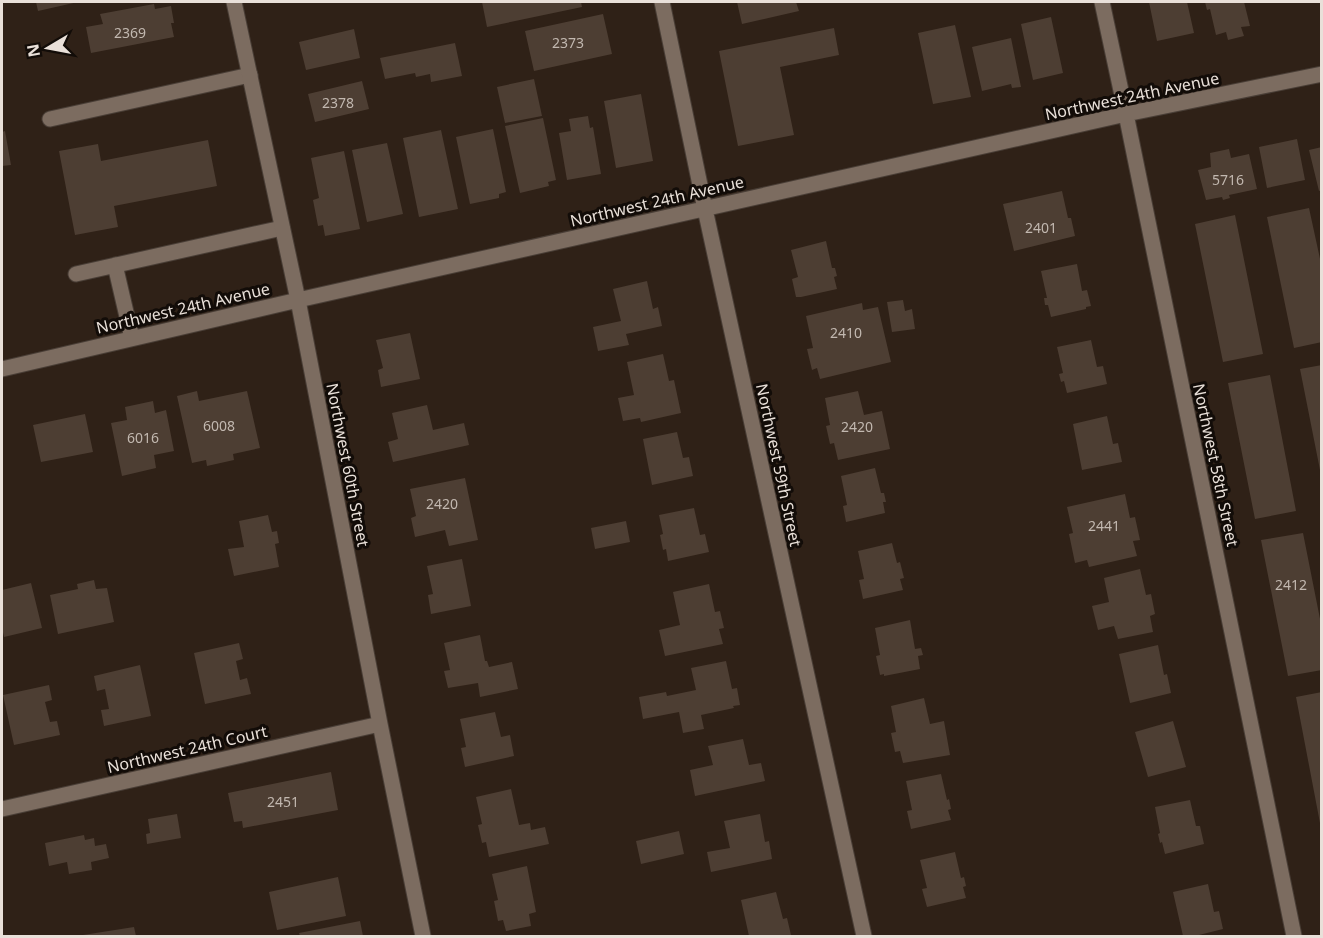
<svg xmlns="http://www.w3.org/2000/svg" width="1323" height="938" viewBox="0 0 1323 938" font-family="'Noto Sans',sans-serif">
	<rect width="100%" height="100%" fill="#2f2117"/>
	<path fill="#4d3e33" d="M 36,2 L 78,2 L 38,11 Z
		M 482,2 L 581,2 L 582,7 L 487,27 Z
		M 737,2 L 796,2 L 799,11 L 742,24 Z
		M 1149,2 L 1187,2 L 1194,33 L 1157,41 Z
		M 1205,2 L 1244,2 L 1250,26 L 1241,27 L 1244,36 L 1228,40 L 1226,32 L 1216,35 L 1210,9 L 1207,10 Z
		M 154,4 L 155,9 L 171,6 L 174,23 L 171,23 L 174,37 L 91,53 L 86,27 L 103,24 L 100,14 Z
		M 603,14 L 612,54 L 534,71 L 525,31 Z
		M 1051,17 L 1063,73 L 1033,80 L 1021,24 Z
		M 955,25 L 971,97 L 933,104 L 918,33 Z
		M 834,28 L 839,55 L 780,67 L 794,135 L 738,146 L 719,51 Z
		M 354,29 L 360,58 L 306,70 L 299,42 Z
		M 1011,38 L 1021,87 L 1012,88 L 1011,84 L 982,91 L 972,47 Z
		M 455,43 L 462,76 L 431,82 L 430,74 L 416,77 L 415,73 L 385,79 L 380,58 Z
		M 534,79 L 542,116 L 505,123 L 497,87 Z
		M 362,81 L 369,109 L 315,122 L 308,94 Z
		M 641,94 L 653,161 L 616,168 L 604,101 Z
		M 588,116 L 590,128 L 593,127 L 601,174 L 567,180 L 559,133 L 571,131 L 569,119 Z
		M 543,118 L 556,180 L 548,182 L 549,186 L 520,193 L 505,126 Z
		M 493,129 L 506,192 L 499,194 L 499,198 L 470,204 L 456,137 Z
		M 441,130 L 458,209 L 419,217 L 403,138 Z
		M 5,131 L 11,165 L 2,166 L 2,132 Z
		M 1297,139 L 1305,180 L 1267,188 L 1259,147 Z
		M 208,140 L 217,186 L 114,206 L 118,227 L 75,235 L 59,151 L 98,144 L 101,161 Z
		M 387,143 L 403,214 L 367,222 L 352,150 Z
		M 1322,147 L 1322,190 L 1319,191 L 1309,150 Z
		M 1229,149 L 1231,158 L 1249,154 L 1257,189 L 1229,195 L 1230,198 L 1223,200 L 1222,197 L 1206,200 L 1198,170 L 1211,167 L 1210,153 Z
		M 344,151 L 360,229 L 325,236 L 323,225 L 318,226 L 313,200 L 319,198 L 311,158 Z
		M 1062,191 L 1068,218 L 1071,218 L 1075,236 L 1014,251 L 1003,204 Z
		M 1309,208 L 1322,268 L 1322,342 L 1294,348 L 1267,217 Z
		M 1235,215 L 1263,354 L 1223,362 L 1195,224 Z
		M 826,241 L 832,268 L 835,268 L 837,276 L 834,277 L 837,289 L 801,297 L 796,297 L 792,279 L 798,277 L 791,250 Z
		M 1077,264 L 1082,291 L 1087,290 L 1091,306 L 1086,307 L 1086,309 L 1051,317 L 1048,305 L 1045,305 L 1044,298 L 1047,298 L 1041,271 Z
		M 647,281 L 653,309 L 658,307 L 662,326 L 626,334 L 629,345 L 598,351 L 593,327 L 621,321 L 613,289 Z
		M 903,300 L 905,311 L 912,309 L 915,329 L 892,332 L 887,302 Z
		M 862,303 L 863,310 L 878,307 L 891,362 L 820,379 L 817,368 L 812,370 L 807,349 L 813,348 L 806,316 Z
		M 410,333 L 420,379 L 381,387 L 378,370 L 383,368 L 376,340 Z
		M 1091,340 L 1097,367 L 1103,366 L 1107,384 L 1067,393 L 1064,381 L 1061,382 L 1059,374 L 1063,373 L 1057,347 Z
		M 663,354 L 669,381 L 674,380 L 681,413 L 641,422 L 640,418 L 623,421 L 618,398 L 634,395 L 627,362 Z
		M 1322,365 L 1322,470 L 1320,470 L 1300,369 Z
		M 1270,375 L 1296,511 L 1255,519 L 1228,383 Z
		M 197,391 L 199,401 L 247,391 L 260,448 L 233,454 L 234,460 L 207,466 L 206,460 L 192,463 L 177,396 Z
		M 858,391 L 864,415 L 882,411 L 890,449 L 838,460 L 834,443 L 830,444 L 826,426 L 830,425 L 825,398 Z
		M 153,401 L 155,413 L 166,410 L 174,451 L 154,455 L 156,468 L 122,476 L 111,423 L 127,420 L 125,407 Z
		M 427,405 L 433,430 L 464,423 L 469,445 L 393,462 L 388,442 L 398,439 L 392,413 Z
		M 85,414 L 93,452 L 41,462 L 33,425 Z
		M 1107,416 L 1113,444 L 1118,443 L 1122,462 L 1082,470 L 1073,424 Z
		M 677,432 L 683,458 L 689,457 L 693,476 L 652,485 L 643,439 Z
		M 875,468 L 881,493 L 884,493 L 886,502 L 883,502 L 885,513 L 846,522 L 843,506 L 847,505 L 841,476 Z
		M 465,478 L 478,540 L 449,546 L 445,530 L 415,537 L 411,518 L 416,516 L 410,489 Z
		M 1125,494 L 1130,518 L 1135,517 L 1140,540 L 1133,541 L 1137,556 L 1089,567 L 1087,560 L 1075,563 L 1069,534 L 1073,533 L 1067,507 Z
		M 694,508 L 700,535 L 705,534 L 709,552 L 668,561 L 666,549 L 663,550 L 660,535 L 663,534 L 659,515 Z
		M 268,515 L 272,532 L 277,531 L 279,543 L 275,544 L 279,567 L 234,576 L 228,549 L 244,547 L 239,521 Z
		M 626,521 L 630,542 L 595,549 L 591,528 Z
		M 1303,533 L 1322,629 L 1322,670 L 1288,676 L 1261,540 Z
		M 892,543 L 897,563 L 900,562 L 904,578 L 900,579 L 903,590 L 863,599 L 859,580 L 864,579 L 858,551 Z
		M 462,559 L 471,606 L 431,614 L 428,595 L 433,594 L 427,566 Z
		M 1140,569 L 1146,595 L 1151,594 L 1155,614 L 1150,616 L 1153,632 L 1118,639 L 1114,626 L 1098,630 L 1092,606 L 1109,602 L 1104,578 Z
		M 94,580 L 96,589 L 107,588 L 114,622 L 58,634 L 50,595 L 78,589 L 77,584 Z
		M 31,583 L 42,628 L 4,637 L 2,628 L 2,590 Z
		M 709,584 L 715,612 L 720,611 L 724,628 L 719,629 L 723,644 L 665,656 L 659,630 L 680,625 L 673,592 Z
		M 910,620 L 915,649 L 921,648 L 923,655 L 918,656 L 920,669 L 884,676 L 884,674 L 880,675 L 876,656 L 880,655 L 875,628 Z
		M 480,635 L 485,661 L 487,661 L 489,667 L 512,662 L 518,689 L 480,697 L 478,683 L 448,688 L 444,671 L 450,670 L 444,643 Z
		M 239,643 L 243,659 L 236,661 L 240,680 L 247,678 L 251,694 L 205,704 L 194,653 Z
		M 1158,645 L 1164,675 L 1167,674 L 1171,693 L 1130,703 L 1119,654 Z
		M 726,661 L 732,689 L 737,688 L 740,705 L 733,706 L 734,708 L 701,715 L 704,729 L 683,733 L 679,712 L 643,719 L 639,697 L 666,692 L 667,696 L 696,690 L 691,668 Z
		M 140,665 L 151,716 L 104,726 L 101,710 L 109,709 L 105,689 L 97,691 L 94,676 Z
		M 49,685 L 52,700 L 45,702 L 50,722 L 57,721 L 60,735 L 14,745 L 3,695 Z
		M 1322,692 L 1322,823 L 1320,823 L 1296,697 Z
		M 924,698 L 930,724 L 944,721 L 950,755 L 903,763 L 900,751 L 895,752 L 891,733 L 896,732 L 891,706 Z
		M 495,712 L 501,737 L 510,735 L 514,756 L 465,767 L 461,748 L 466,747 L 460,719 Z
		M 1173,721 L 1186,767 L 1148,777 L 1135,732 Z
		M 743,739 L 749,765 L 761,763 L 765,781 L 695,796 L 690,770 L 713,765 L 708,746 Z
		M 331,772 L 338,810 L 243,828 L 242,821 L 234,822 L 228,793 Z
		M 941,774 L 947,800 L 949,799 L 951,809 L 948,810 L 951,820 L 911,829 L 907,811 L 912,810 L 906,781 Z
		M 511,789 L 519,825 L 530,823 L 531,830 L 545,827 L 549,844 L 489,857 L 486,842 L 482,843 L 478,825 L 482,824 L 476,797 Z
		M 1190,800 L 1196,826 L 1200,826 L 1204,844 L 1165,854 L 1162,842 L 1160,843 L 1158,834 L 1160,833 L 1155,807 Z
		M 177,814 L 181,838 L 147,844 L 146,834 L 150,833 L 148,819 Z
		M 760,814 L 765,842 L 769,841 L 772,859 L 711,872 L 707,852 L 730,848 L 724,821 Z
		M 679,831 L 684,854 L 641,864 L 636,841 Z
		M 84,835 L 85,840 L 94,838 L 95,846 L 106,844 L 109,858 L 91,862 L 92,870 L 69,874 L 67,862 L 49,866 L 45,843 Z
		M 955,852 L 961,878 L 964,877 L 966,886 L 963,887 L 966,898 L 927,907 L 922,889 L 927,888 L 920,860 Z
		M 527,866 L 536,912 L 529,914 L 531,926 L 506,931 L 503,920 L 498,921 L 494,901 L 498,900 L 492,874 Z
		M 338,877 L 346,916 L 277,930 L 269,892 Z
		M 1208,884 L 1214,912 L 1219,911 L 1223,929 L 1195,936 L 1183,936 L 1173,892 Z
		M 776,892 L 783,919 L 787,918 L 791,935 L 783,936 L 749,936 L 741,900 Z
		M 360,921 L 363,936 L 300,936 L 299,933 Z
		M 134,927 L 136,936 L 83,936 L 83,935 Z"/>
	<g fill="none" stroke-linecap="round" stroke-linejoin="round">
		<defs>
			<path id="service" d="M 50,119 L 250,75
				M 115,265 L 132,338
				M 76,274 L 282,228"/>
			<path id="minor" d="M 234,2 L 298,300 L 380,724 L 423,936
				M 662,2 L 705,209 L 864,936
				M 1102,2 L 1126,114 L 1294,936
				M 2,369 L 298,300 L 1126,114 L 1322,74
				M 2,809 L 380,724"/>
		</defs>
		<use href="#service" stroke="#493e36" stroke-width="17"/>
		<use href="#minor" stroke="#493e36" stroke-width="17"/>
		<use href="#service" stroke="#7c6c60" stroke-width="15"/>
		<use href="#minor" stroke="#7c6c60" stroke-width="15"/>
	</g>
	<g text-anchor="middle" dominant-baseline="central" stroke-width="6" stroke-linejoin="round" paint-order="stroke">
		<g font-size="14" fill="#c2b8b0">
			<text x="130" y="32">2369</text>
			<text x="568" y="42">2373</text>
			<text x="338" y="102">2378</text>
			<text x="1228" y="179">5716</text>
			<text x="1041" y="227">2401</text>
			<text x="846" y="332">2410</text>
			<text x="219" y="425">6008</text>
			<text x="857" y="426">2420</text>
			<text x="143" y="437">6016</text>
			<text x="442" y="503">2420</text>
			<text x="1104" y="525">2441</text>
			<text x="1291" y="584">2412</text>
			<text x="283" y="801">2451</text>
		</g>
		<g font-size="16" fill="#e9e0d9" stroke="#120c08">
			<text transform="translate(1132 96) rotate(-12)">Northwest 24th Avenue</text>
			<text transform="translate(657 201) rotate(-13)">Northwest 24th Avenue</text>
			<text transform="translate(183 308) rotate(-13)">Northwest 24th Avenue</text>
			<text transform="translate(348 465) rotate(79)">Northwest 60th Street</text>
			<text transform="translate(779 465) rotate(78)">Northwest 59th Street</text>
			<text transform="translate(1216 465) rotate(78)">Northwest 58th Street</text>
			<text transform="translate(187 749) rotate(-13)">Northwest 24th Court</text>
		</g>
	</g>
	<rect width="1323" height="938" fill="none" stroke="#e9e0d9" stroke-width="6"/>
	<g transform="translate(48 48) rotate(260)" stroke="#120c08" stroke-width="4.5" paint-order="stroke">
	<path d="M0-4.5L10 22L0 15L-10 22Z" fill="#e9e0d9"/>
	<text y="-9" font-size="16" font-weight="bold" text-anchor="middle" fill="#e9e0d9">N</text>
	</g>
</svg>
